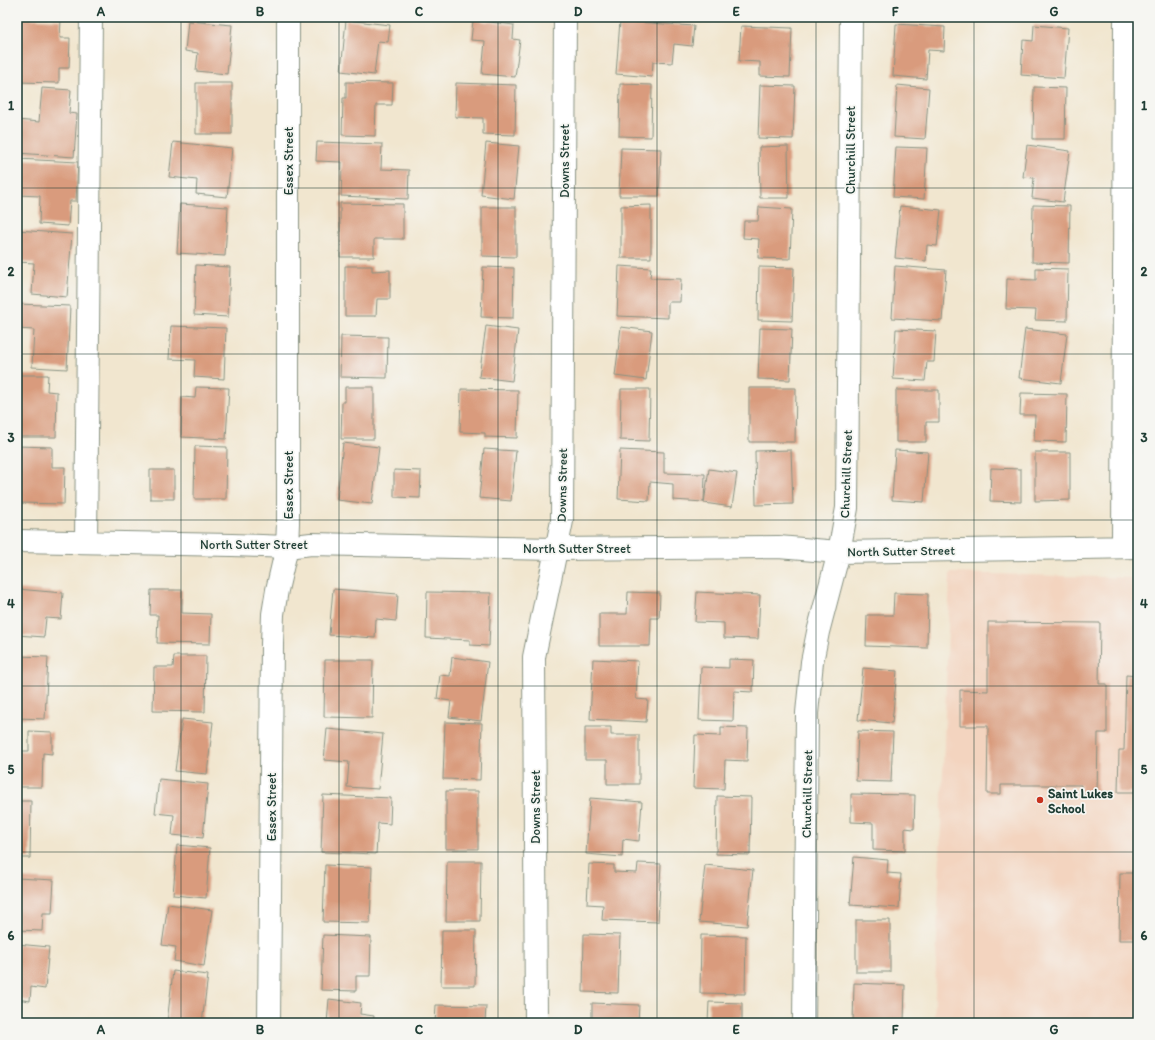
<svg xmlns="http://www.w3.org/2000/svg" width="1155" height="1040" viewBox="0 0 1155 1040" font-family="Itim,sans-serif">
	<rect width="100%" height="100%" fill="#f6f6f2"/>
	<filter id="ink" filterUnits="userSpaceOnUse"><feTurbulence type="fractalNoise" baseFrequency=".025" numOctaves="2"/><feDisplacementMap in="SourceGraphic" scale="8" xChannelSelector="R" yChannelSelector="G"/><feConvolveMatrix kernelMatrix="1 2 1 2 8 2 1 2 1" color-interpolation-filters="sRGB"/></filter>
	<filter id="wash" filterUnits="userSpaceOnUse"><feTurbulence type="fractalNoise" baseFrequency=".012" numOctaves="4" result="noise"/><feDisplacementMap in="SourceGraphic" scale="16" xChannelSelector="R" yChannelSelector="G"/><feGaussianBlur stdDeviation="0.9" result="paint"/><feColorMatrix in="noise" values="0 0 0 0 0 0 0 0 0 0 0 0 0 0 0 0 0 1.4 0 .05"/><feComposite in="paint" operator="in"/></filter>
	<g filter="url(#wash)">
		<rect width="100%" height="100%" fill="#f1e6cf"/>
		<path fill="#f3d4bf" d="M 950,573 L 1138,578 L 1138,1023 L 934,1023 Z"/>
		<g id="blocks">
			<path fill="#d99b7d" d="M 17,18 L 61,20 L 60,38 L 70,38 L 69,68 L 59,68 L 59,83 L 17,82 Z
				M 346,20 L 390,25 L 388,42 L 378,41 L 374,75 L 341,71 Z
				M 473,20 L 514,25 L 513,39 L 520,40 L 515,77 L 482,74 L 485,41 L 471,40 Z
				M 188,21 L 232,25 L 227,74 L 196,71 L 198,53 L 185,51 Z
				M 620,21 L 694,26 L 692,46 L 674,44 L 672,63 L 653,62 L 652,77 L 616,74 Z
				M 896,24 L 945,27 L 944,51 L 928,50 L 926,79 L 893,76 Z
				M 1034,25 L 1068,28 L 1064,78 L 1021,75 L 1023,40 L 1033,41 Z
				M 741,26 L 792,28 L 790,77 L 760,76 L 760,62 L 739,61 Z
				M 346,82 L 393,83 L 392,105 L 376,105 L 375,136 L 342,135 L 343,98 L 346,98 Z
				M 196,83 L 232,83 L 232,134 L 196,134 Z
				M 456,83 L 516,85 L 515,135 L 483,134 L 483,118 L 455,117 Z
				M 620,84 L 652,85 L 651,137 L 619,136 Z
				M 760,85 L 795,86 L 793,139 L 758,138 Z
				M 897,85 L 929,88 L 925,139 L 894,137 Z
				M 1034,87 L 1066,88 L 1065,139 L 1033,139 Z
				M 42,88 L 71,90 L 69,113 L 77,114 L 74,157 L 17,153 L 17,120 L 39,122 Z
				M 173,142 L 232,148 L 227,197 L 196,194 L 197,180 L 169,177 Z
				M 317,142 L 382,144 L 381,169 L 409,170 L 408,199 L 341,196 L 342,162 L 316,161 Z
				M 486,143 L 519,146 L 514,199 L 481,195 Z
				M 1027,145 L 1070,151 L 1063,202 L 1032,198 L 1034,178 L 1023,177 Z
				M 788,146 L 789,198 L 760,198 L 759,147 Z
				M 896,147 L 927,148 L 924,199 L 893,197 Z
				M 621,148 L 661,149 L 659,196 L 619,196 Z
				M 17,159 L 78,162 L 76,201 L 70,201 L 68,226 L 39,224 L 40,196 L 17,195 Z
				M 340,203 L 403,204 L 403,239 L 374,239 L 374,257 L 340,257 Z
				M 180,204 L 228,207 L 225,256 L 177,253 Z
				M 651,205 L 651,258 L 621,258 L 621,206 Z
				M 1033,205 L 1070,206 L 1069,263 L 1032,262 Z
				M 900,206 L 941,210 L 937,246 L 927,245 L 926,261 L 895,258 Z
				M 482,207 L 516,207 L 516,257 L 482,256 Z
				M 759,207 L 792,209 L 790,259 L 758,258 L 759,239 L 743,238 L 744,221 L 758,221 Z
				M 17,230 L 72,234 L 67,297 L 32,294 L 34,263 L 17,262 Z
				M 196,265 L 230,267 L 228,317 L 194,315 Z
				M 345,266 L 372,266 L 372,271 L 390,270 L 390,299 L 377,299 L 376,316 L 345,316 Z
				M 619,266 L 651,268 L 650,278 L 681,279 L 680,302 L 668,302 L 668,318 L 617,316 Z
				M 895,266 L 946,270 L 942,321 L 892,318 Z
				M 483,267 L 514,268 L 513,318 L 481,317 Z
				M 759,267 L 794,268 L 792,321 L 758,320 Z
				M 1036,268 L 1068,269 L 1067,321 L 1035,320 L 1036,310 L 1006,309 L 1007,279 L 1036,280 Z
				M 17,304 L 70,306 L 67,369 L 32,367 L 34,330 L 17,329 Z
				M 171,326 L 226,328 L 224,379 L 194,377 L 195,360 L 169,359 Z
				M 486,326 L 518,330 L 512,381 L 479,377 Z
				M 621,327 L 652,331 L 646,380 L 615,376 Z
				M 760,328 L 792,329 L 790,380 L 758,379 Z
				M 896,329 L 936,331 L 934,362 L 927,362 L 925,381 L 893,379 Z
				M 1025,329 L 1067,334 L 1061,383 L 1019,378 Z
				M 341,336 L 388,337 L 387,378 L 340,377 Z
				M 17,375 L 48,375 L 47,391 L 57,392 L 56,437 L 17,437 Z
				M 196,387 L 229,388 L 226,439 L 181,437 L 182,397 L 195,398 Z
				M 345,387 L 374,387 L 374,439 L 341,439 L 342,402 L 345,402 Z
				M 749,388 L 796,388 L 795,442 L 749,442 Z
				M 461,389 L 518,390 L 517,438 L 485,437 L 485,433 L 460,432 Z
				M 621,389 L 650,389 L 649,441 L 620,440 Z
				M 896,390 L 939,390 L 939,422 L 926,422 L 926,442 L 896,442 Z
				M 1021,393 L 1067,394 L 1066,442 L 1034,441 L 1035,415 L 1020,415 Z
				M 343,443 L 379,447 L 372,504 L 337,500 Z
				M 17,446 L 52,447 L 52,467 L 65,467 L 64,504 L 19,503 L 20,473 L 17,473 Z
				M 195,446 L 227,447 L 226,499 L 194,499 Z
				M 484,449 L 516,451 L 511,501 L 479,498 Z
				M 620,450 L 664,452 L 664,473 L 705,474 L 704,502 L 673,500 L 673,484 L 650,482 L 649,501 L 618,499 Z
				M 791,450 L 793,504 L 756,505 L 755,451 Z
				M 895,450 L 928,452 L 924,502 L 892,500 Z
				M 1035,452 L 1070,452 L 1070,500 L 1035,501 Z
				M 991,468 L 1021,469 L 1021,502 L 990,501 Z
				M 709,469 L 737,473 L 732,507 L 704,503 Z
				M 150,470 L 174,470 L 174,499 L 150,499 Z
				M 394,470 L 421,471 L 420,498 L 394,497 Z
				M 17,589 L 63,593 L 61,619 L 46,618 L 44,637 L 17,635 Z
				M 333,589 L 398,594 L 396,621 L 376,619 L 375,638 L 329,635 Z
				M 151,590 L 182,590 L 182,613 L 211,614 L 210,644 L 157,643 L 158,615 L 150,615 Z
				M 427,592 L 491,593 L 489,646 L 470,645 L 470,640 L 426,638 Z
				M 628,592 L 660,593 L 659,618 L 651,618 L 650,646 L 599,646 L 599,614 L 627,614 Z
				M 697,592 L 760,595 L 758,639 L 724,638 L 724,623 L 695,622 Z
				M 894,593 L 928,594 L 927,648 L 866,646 L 867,615 L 893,615 Z
				M 988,622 L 1100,623 L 1099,684 L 1107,684 L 1107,733 L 1098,733 L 1097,795 L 1081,795 L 1081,785 L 1001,785 L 1001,794 L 987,794 L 988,726 L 960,726 L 960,690 L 988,691 Z
				M 17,656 L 48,657 L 45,719 L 17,718 Z
				M 174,656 L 206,656 L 205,712 L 153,711 L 154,667 L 173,667 Z
				M 452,657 L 488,662 L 481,721 L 449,717 L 451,701 L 437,699 L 440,675 L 450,676 Z
				M 593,659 L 638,661 L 636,699 L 648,700 L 646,722 L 590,719 Z
				M 729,659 L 754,660 L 753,692 L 734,691 L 733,721 L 699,720 L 701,667 L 729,668 Z
				M 325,660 L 373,660 L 372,718 L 324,717 Z
				M 863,668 L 897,671 L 892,723 L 858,720 Z
				M 1126,675 L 1138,676 L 1138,792 L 1118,792 L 1119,750 L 1124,750 Z
				M 182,719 L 213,722 L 207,774 L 175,771 Z
				M 445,722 L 482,723 L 480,780 L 443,779 Z
				M 585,727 L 611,727 L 611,735 L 639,735 L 639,784 L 607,784 L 607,760 L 585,760 Z
				M 721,727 L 748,728 L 747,761 L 725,760 L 724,789 L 693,788 L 695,735 L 721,736 Z
				M 327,729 L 383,734 L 378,789 L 347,787 L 349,762 L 324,760 Z
				M 29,731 L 52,732 L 52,754 L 43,753 L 42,787 L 17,787 L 17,751 L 29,751 Z
				M 858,731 L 893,732 L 891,782 L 856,781 Z
				M 159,779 L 208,784 L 203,838 L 172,835 L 174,815 L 155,813 Z
				M 446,791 L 478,791 L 478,849 L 446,849 Z
				M 851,794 L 915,795 L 914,829 L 905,828 L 905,851 L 873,850 L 873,823 L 851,822 Z
				M 323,795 L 391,798 L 390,824 L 378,823 L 376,854 L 321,852 Z
				M 717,796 L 751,797 L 750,855 L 716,854 Z
				M 590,798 L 642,802 L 639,841 L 623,839 L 622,857 L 586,854 Z
				M 17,801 L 31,801 L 30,858 L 17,858 Z
				M 177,845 L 210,848 L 206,898 L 173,895 Z
				M 854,857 L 888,860 L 887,873 L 901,874 L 899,908 L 850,905 Z
				M 447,861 L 481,861 L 480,921 L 446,921 Z
				M 638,863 L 661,864 L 658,922 L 602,920 L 603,905 L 587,904 L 589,864 L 614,865 L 614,872 L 637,873 Z
				M 325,865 L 372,867 L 370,923 L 323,922 Z
				M 705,865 L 753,870 L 747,926 L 699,922 Z
				M 1120,873 L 1138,873 L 1138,940 L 1119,940 Z
				M 17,878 L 54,880 L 52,913 L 43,913 L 42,931 L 17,930 Z
				M 168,904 L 212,910 L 204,966 L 174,961 L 176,947 L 162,945 Z
				M 856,920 L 890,920 L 890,972 L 856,972 Z
				M 442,930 L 476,930 L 475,986 L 441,986 Z
				M 584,934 L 620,935 L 618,993 L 583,992 Z
				M 323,935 L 371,937 L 370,976 L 356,976 L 356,991 L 321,990 Z
				M 701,935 L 746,936 L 745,994 L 700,993 Z
				M 17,944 L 49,947 L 45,989 L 31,987 L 30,1001 L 17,999 Z
				M 173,971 L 208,975 L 202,1023 L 167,1023 Z
				M 854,983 L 905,985 L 904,1023 L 853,1023 Z
				M 329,999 L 361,1003 L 360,1014 L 374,1016 L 373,1023 L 327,1023 Z
				M 709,1002 L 742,1003 L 742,1023 L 708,1023 Z
				M 592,1003 L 639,1005 L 638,1023 L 592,1023 Z
				M 436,1005 L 486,1006 L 485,1023 L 435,1023 Z"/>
		</g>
	</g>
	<g filter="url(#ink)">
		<use href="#blocks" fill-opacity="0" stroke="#889282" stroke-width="1"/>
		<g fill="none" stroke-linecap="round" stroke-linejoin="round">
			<defs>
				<path id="minor" d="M 17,541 L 232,545 L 287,547 L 311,544 L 556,549 L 778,547 L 839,552 L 1138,547
					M 86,542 L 91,17
					M 1123,546 L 1125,17
					M 269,1023 L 272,644 L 273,614 L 277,590 L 287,547 L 288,523 L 288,17
					M 536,1023 L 534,657 L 562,521 L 565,17
					M 804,1023 L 807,713 L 812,662 L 818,632 L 839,552 L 847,508 L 851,17"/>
			</defs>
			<use href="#minor" stroke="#889282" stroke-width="24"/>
			<use href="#minor" stroke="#fff" stroke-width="22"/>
		</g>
	</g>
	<path fill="none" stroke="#1f3d34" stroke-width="1" stroke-opacity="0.55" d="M 181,17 L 181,1023M 339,17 L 339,1023M 498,17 L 498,1023M 657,17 L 657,1023M 816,17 L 816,1023M 974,17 L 974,1023M 17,188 L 1138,188M 17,354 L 1138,354M 17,520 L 1138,520M 17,686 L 1138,686M 17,852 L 1138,852"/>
	<circle fill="#c8321e" stroke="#f6f6f2" stroke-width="1.5" cx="1040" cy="800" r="4"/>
	<g text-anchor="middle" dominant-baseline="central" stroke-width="3.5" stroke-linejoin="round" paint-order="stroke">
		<g font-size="13" fill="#1f3d34" stroke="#f6f6f2">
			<text transform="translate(850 150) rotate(-90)">Churchill Street</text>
			<text transform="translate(288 161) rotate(-90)">Essex Street</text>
			<text transform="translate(564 161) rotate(-90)">Downs Street</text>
			<text transform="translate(846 474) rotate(-88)">Churchill Street</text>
			<text transform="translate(288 485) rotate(-90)">Essex Street</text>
			<text transform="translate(562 485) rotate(-89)">Downs Street</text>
			<text x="254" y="544">North Sutter Street</text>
			<text x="577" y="548">North Sutter Street</text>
			<text transform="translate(901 551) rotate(-1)">North Sutter Street</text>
			<text transform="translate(807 794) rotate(-89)">Churchill Street</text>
			<text transform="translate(271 807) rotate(-90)">Essex Street</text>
			<text transform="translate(535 807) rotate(-90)">Downs Street</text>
		</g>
		<g font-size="13" font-weight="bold" fill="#1f3d34" stroke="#f6f6f2" text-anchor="start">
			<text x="1048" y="793">Saint Lukes<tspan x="1048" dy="15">School</tspan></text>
		</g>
	</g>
	<rect width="1155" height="1040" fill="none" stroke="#f6f6f2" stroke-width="44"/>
	<rect x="22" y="22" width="1111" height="996" fill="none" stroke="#1f3d34" stroke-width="1.5"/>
	<g font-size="13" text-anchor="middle" font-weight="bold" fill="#1f3d34">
		<text x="101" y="16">A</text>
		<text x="260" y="16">B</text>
		<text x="419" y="16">C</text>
		<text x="578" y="16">D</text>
		<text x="736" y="16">E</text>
		<text x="895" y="16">F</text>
		<text x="1054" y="16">G</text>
		<text x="11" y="110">1</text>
		<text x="1144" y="110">1</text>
		<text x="11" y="276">2</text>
		<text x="1144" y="276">2</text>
		<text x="11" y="442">3</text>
		<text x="1144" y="442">3</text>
		<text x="11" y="608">4</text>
		<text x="1144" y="608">4</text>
		<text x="11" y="774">5</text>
		<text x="1144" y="774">5</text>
		<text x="11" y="940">6</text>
		<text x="1144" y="940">6</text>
		<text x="101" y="1034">A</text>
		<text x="260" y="1034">B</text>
		<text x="419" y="1034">C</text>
		<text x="578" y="1034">D</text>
		<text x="736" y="1034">E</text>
		<text x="895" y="1034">F</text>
		<text x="1054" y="1034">G</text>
	</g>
</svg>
